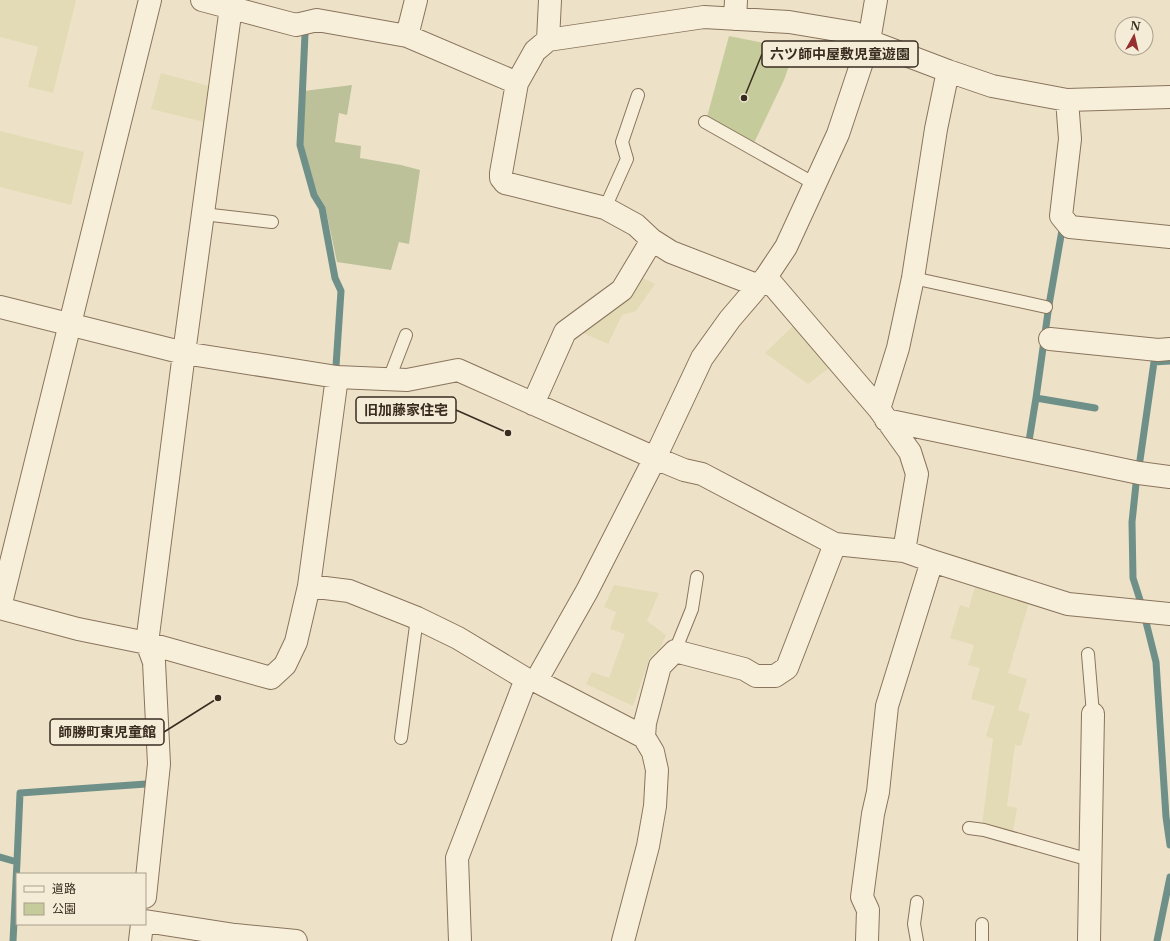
<svg xmlns="http://www.w3.org/2000/svg" width="1170" height="941" viewBox="0 0 1170 941" font-family="'Libre Baskerville','Noto Sans JP',serif">
	<rect width="100%" height="100%" fill="#ede2c7"/>
	<path fill="#e3dbb5" d="M 0,0 L 76,0 L 53,93 L 28,87 L 38,47 L 0,37 Z
		M 161,73 L 213,87 L 208,123 L 151,109 Z
		M 0,131 L 84,152 L 71,205 L 0,187 Z
		M 637,275 L 655,284 L 636,311 L 622,315 L 608,344 L 576,330 Z
		M 795,324 L 829,368 L 808,384 L 765,353 Z
		M 976,583 L 1030,599 L 1008,673 L 1027,679 L 1018,710 L 1030,714 L 1021,746 L 1015,745 L 1007,806 L 1017,808 L 1013,832 L 982,825 L 993,739 L 986,736 L 995,706 L 971,699 L 980,668 L 968,665 L 974,645 L 950,638 L 960,605 L 969,608 Z
		M 614,585 L 659,593 L 647,621 L 666,635 L 660,648 L 650,657 L 633,706 L 586,684 L 592,672 L 609,678 L 625,634 L 610,629 L 616,612 L 604,607 Z"/>
	<path fill="#c6cb9b" d="M 729,36 L 795,49 L 784,80 L 753,145 L 707,117 Z"/>
	<path fill="#bcc19a" d="M 352,85 L 347,115 L 339,113 L 335,142 L 361,146 L 360,158 L 401,165 L 420,170 L 409,244 L 399,242 L 391,270 L 337,262 L 325,206 L 317,193 L 303,144 L 304,91 Z"/>
	<g fill="none" stroke-linecap="round" stroke-linejoin="round">
		<path stroke="#6f9088" stroke-width="7" d="M 305,34 L 300,145 L 314,195 L 322,208 L 335,278 L 341,291 L 336,366
			M 1062,230 L 1049,305 L 1036,398 L 1095,408
			M 1029,441 L 1036,398
			M 1139,467 L 1154,362 L 1170,361
			M 1136,484 L 1132,522 L 1133,578 L 1141,603
			M 1146,622 L 1156,662 L 1166,817 L 1170,845
			M 0,857 L 17,862 L 13,941
			M 17,862 L 20,793 L 146,784
			M 1157,941 L 1170,877"/>
		<defs>
			<path id="service" d="M 705,122 L 815,184
				M 605,208 L 627,159 L 622,142 L 638,95
				M 203,214 L 272,222
				M 913,278 L 1046,307
				M 389,379 L 406,335
				M 675,651 L 692,609 L 697,577
				M 1088,654 L 1093,714
				M 401,738 L 417,618
				M 969,828 L 984,830 L 1090,860
				M 917,902 L 914,924 L 917,941
				M 982,941 L 982,924"/>
			<path id="minor" d="M 202,0 L 296,25 L 317,20 L 407,36 L 517,83
				M 735,19 L 736,0
				M 407,36 L 416,0
				M 548,40 L 550,0
				M 1067,100 L 1070,139 L 1061,216 L 1070,227 L 1170,237
				M 766,277 L 879,409 L 910,452 L 917,474 L 904,551
				M 759,286 L 671,252 L 652,240 L 636,225 L 605,208 L 505,183 L 501,178 L 501,173 L 517,83 L 535,51 L 548,40 L 704,17 L 789,22 L 855,33 L 869,41 L 948,71 L 992,86 L 1067,100 L 1170,97
				M 0,307 L 184,353 L 337,377 L 407,380 L 458,370 L 655,458 L 684,470 L 702,474 L 835,544 L 904,551 L 932,561 L 1068,604 L 1170,614
				M 1050,339 L 1158,350 L 1170,349
				M 533,404 L 565,332 L 622,290 L 652,240
				M 879,409 L 898,348 L 913,278 L 936,129 L 948,71
				M 886,420 L 1139,473 L 1170,477
				M 309,586 L 349,591 L 417,618 L 458,638 L 526,679 L 536,681 L 587,591 L 655,458 L 702,358 L 730,319 L 766,277 L 786,247 L 838,134 L 869,41 L 876,0
				M 0,608 L 78,629 L 147,643 L 271,678 L 285,665 L 296,642 L 309,586 L 337,377
				M 536,681 L 644,737 L 653,752 L 657,770 L 655,806 L 648,846 L 623,941
				M 644,737 L 645,723 L 660,666 L 675,651 L 744,669 L 756,676 L 775,676 L 787,668 L 835,544
				M 145,897 L 159,764 L 154,662 L 147,643 L 184,353 L 231,7
				M 145,921 L 235,935 L 296,941
				M 140,941 L 142,924
				M 460,941 L 457,858 L 526,679
				M 867,941 L 868,910 L 862,897 L 873,814 L 878,792 L 887,706 L 932,561
				M 1089,941 L 1093,714"/>
			<path id="tertiary" d="M 0,607 L 150,0"/>
		</defs>
		<use href="#service" stroke="#89745d" stroke-width="14"/>
		<use href="#minor" stroke="#89745d" stroke-width="24"/>
		<use href="#tertiary" stroke="#89745d" stroke-width="24"/>
		<use href="#service" stroke="#f8efda" stroke-width="12"/>
		<use href="#minor" stroke="#f8efda" stroke-width="22"/>
		<use href="#tertiary" stroke="#f8efda" stroke-width="22"/>
	</g>
	<path fill="none" stroke="#392c20" stroke-width="1.5" d="M744 98L762 54M508 433L456 410M218 698L164 732"/>
	<g fill="#392c20" stroke="#f5ecd7" stroke-width="1.5">
		<circle cx="744" cy="98" r="4"/>
		<circle cx="508" cy="433" r="4"/>
		<circle cx="218" cy="698" r="4"/>
	</g>
	<g fill="#f5ecd7" stroke="#392c20" stroke-width="1.5">
		<rect x="762" y="41" width="156" height="26" rx="4"/>
		<rect x="356" y="397" width="100" height="26" rx="4"/>
		<rect x="50" y="719" width="114" height="26" rx="4"/>
	</g>
	<g font-size="14" text-anchor="middle" font-weight="bold" fill="#392c20">
		<text x="840" y="59">六ツ師中屋敷児童遊園</text>
		<text x="406" y="415">旧加藤家住宅</text>
		<text x="107" y="737">師勝町東児童館</text>
	</g>
	<rect x="16" y="873" width="130" height="52" fill="#f5ecd7" stroke="#aa9f8e"/>
	<rect x="24" y="886" width="20" height="6" fill="#f8efda" stroke="#aa9f8e"/>
	<text x="52" y="893" font-size="12" fill="#392c20">道路</text>
	<rect x="24" y="903" width="20" height="12" fill="#c6cb9b" stroke="#aa9f8e"/>
	<text x="52" y="913" font-size="12" fill="#392c20">公園</text>
	<g transform="translate(1134 36) rotate(8)"><circle r="19" fill="#f5ecd7" stroke="#aa9f8e"/>
	<path d="M0-3L7 15L0 10L-7 15Z" fill="#962f2f"/>
	<text y="-6" font-size="11" font-weight="bold" text-anchor="middle" fill="#392c20">N</text>
	</g>
</svg>
